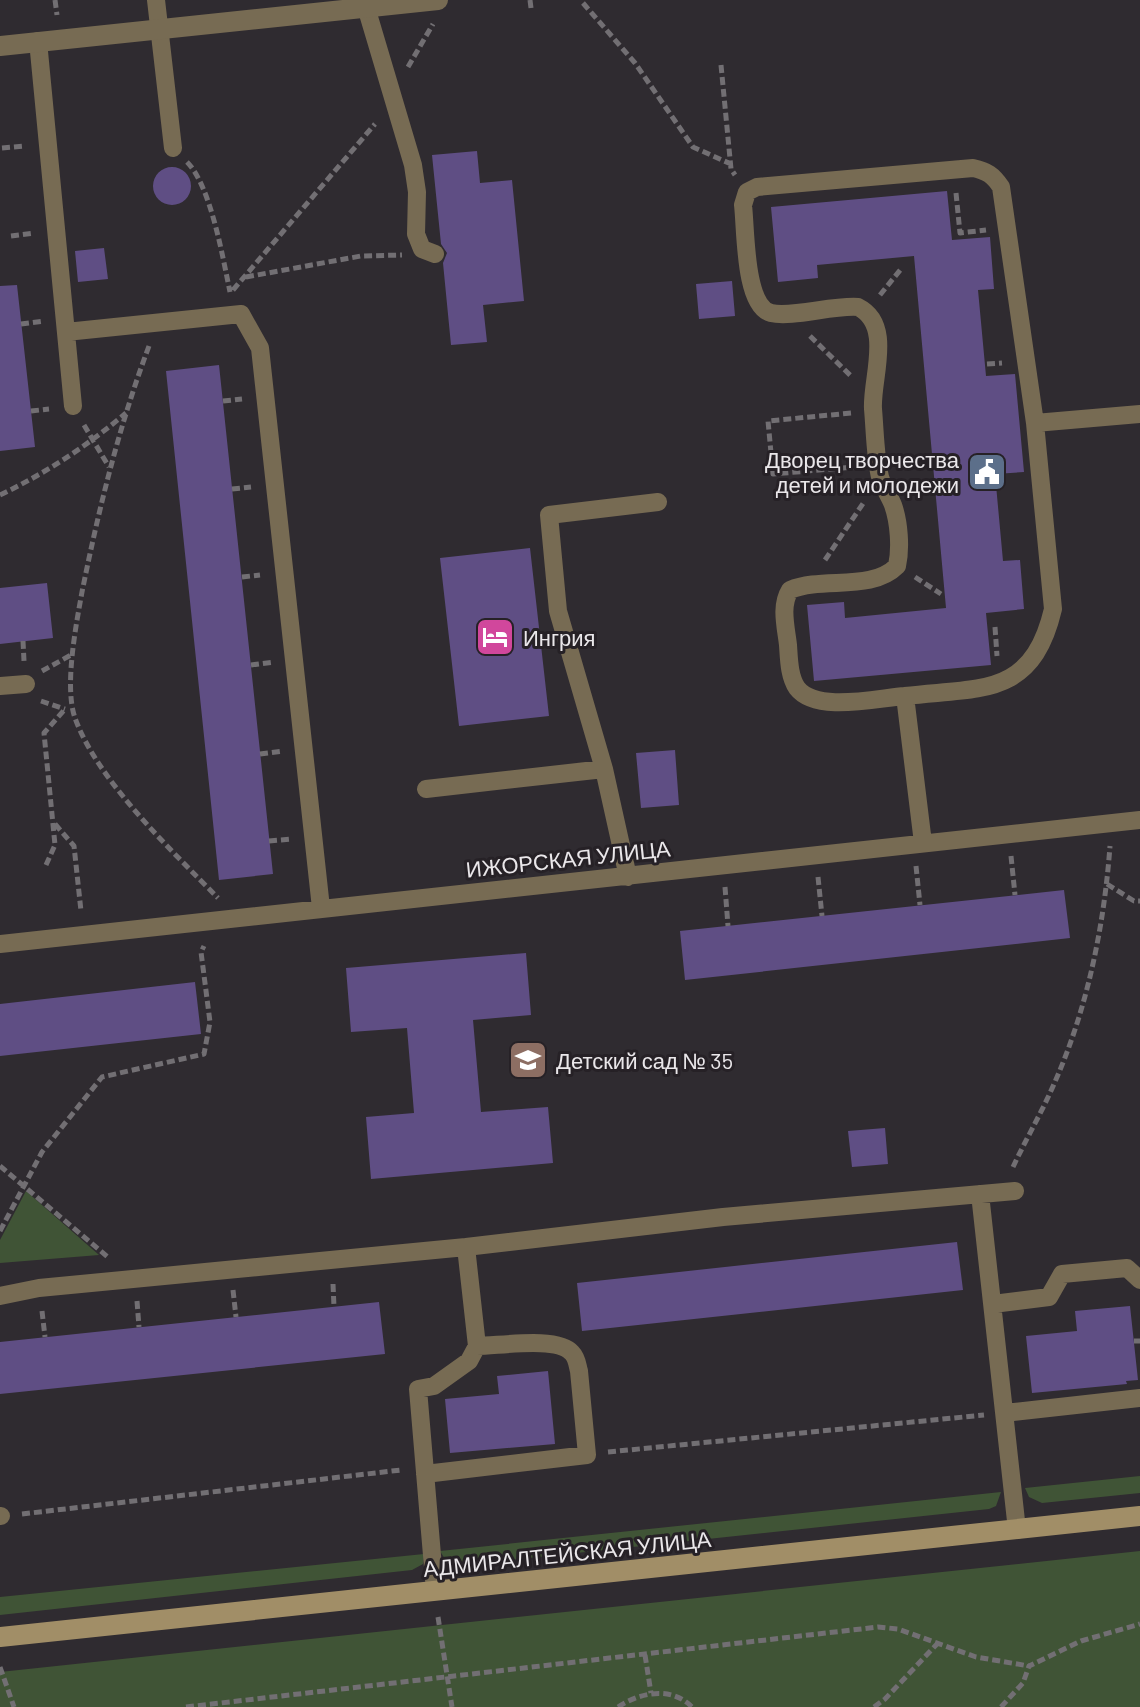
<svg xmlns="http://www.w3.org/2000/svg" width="1140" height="1707" viewBox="0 0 1140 1707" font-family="Barlow,sans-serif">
	<rect width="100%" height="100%" fill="#2f2b30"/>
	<path fill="#405436" d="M 26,1191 L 99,1255 L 0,1263 L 0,1240 Z
		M 1140,1476 L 1140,1493 L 1042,1503 L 1029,1497 L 1025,1488 Z
		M 1001,1492 L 996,1506 L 989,1509 L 455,1566 L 448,1564 L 440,1551 Z
		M 1140,1551 L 1140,1707 L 0,1707 L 0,1672 Z
		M 424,1554 L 423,1564 L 412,1570 L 0,1615 L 0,1597 Z"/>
	<path fill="#5f4e84" d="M 477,151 L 480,183 L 512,180 L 524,301 L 483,305 L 487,342 L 451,345 L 443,263 L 447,253 L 441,244 L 432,155 Z
		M153 186a19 19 0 1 1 38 0a19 19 0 1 1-38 0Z
		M 947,191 L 952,240 L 990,237 L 994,289 L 978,290 L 986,376 L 1015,374 L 1024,472 L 995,474 L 1003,561 L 1020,560 L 1024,609 L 986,613 L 991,665 L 814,681 L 807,605 L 844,602 L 845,618 L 946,608 L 914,256 L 817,265 L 818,278 L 778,282 L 771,207 Z
		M 104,248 L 108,279 L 78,282 L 75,251 Z
		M 732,281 L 735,316 L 699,319 L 696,284 Z
		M 17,285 L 35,447 L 0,451 L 0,286 Z
		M 219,365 L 273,874 L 219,880 L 166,371 Z
		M 530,548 L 549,716 L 459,726 L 440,558 Z
		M 47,583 L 53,638 L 0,644 L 0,588 Z
		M 675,750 L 679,805 L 641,808 L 636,753 Z
		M 1064,890 L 1070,938 L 685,980 L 680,931 Z
		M 526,953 L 531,1015 L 473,1020 L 481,1112 L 548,1107 L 553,1163 L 371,1179 L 366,1117 L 414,1113 L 407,1028 L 351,1032 L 346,968 Z
		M 195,982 L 201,1034 L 0,1056 L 0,1004 Z
		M 885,1128 L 888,1164 L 852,1167 L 848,1131 Z
		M 957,1242 L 963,1290 L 582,1331 L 577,1283 Z
		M 379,1302 L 385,1354 L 0,1394 L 0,1342 Z
		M 1130,1306 L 1138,1380 L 1126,1381 L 1127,1384 L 1032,1393 L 1026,1336 L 1077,1331 L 1075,1311 Z
		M 548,1371 L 555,1444 L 450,1453 L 445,1399 L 499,1394 L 497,1376 Z"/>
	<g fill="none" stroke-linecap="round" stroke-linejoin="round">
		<path stroke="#726f73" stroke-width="5" stroke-dasharray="8 4" stroke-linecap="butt" d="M 55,0 L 57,15
			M 530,0 L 531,8
			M 583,3 L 635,63 L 693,147 L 731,164
			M 721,65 L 731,169 L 735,175
			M 408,67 L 433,24
			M 2,148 L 25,146
			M 187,162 C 211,186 223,259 230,292
			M 956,193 L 960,233 L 986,230
			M 11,236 L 34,233
			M 246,277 L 361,256 L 402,255
			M 233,290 L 375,124
			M 880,295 L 901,269
			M 21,324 L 44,321
			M 810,336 L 852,377
			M 149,346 C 119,426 99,508 82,592 C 76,625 64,687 75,718 C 97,780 172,851 218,898
			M 987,364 L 1002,363
			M 223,401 L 242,399
			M 31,411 L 49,409
			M 851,413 L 768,421 L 773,474 L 854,467
			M 84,425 L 109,467
			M 232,489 L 251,487
			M 0,495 C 46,473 87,446 126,413
			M 825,560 L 864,502
			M 242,577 L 260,575
			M 915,577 L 941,594
			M 995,627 L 997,656
			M 23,641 L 24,661
			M 251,665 L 274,662
			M 42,671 L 71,655
			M 41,701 L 65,709
			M 260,754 L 283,751
			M 55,824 L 74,846 L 81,911
			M 269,841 L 292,839
			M 1011,856 L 1015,895
			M 46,865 L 55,845 L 44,733 L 65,709
			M 916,866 L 920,905
			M 818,877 L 822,916
			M 1107,884 L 1134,901 L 1140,901
			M 725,887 L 728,926
			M 0,1166 L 109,1258
			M 1013,1167 C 1026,1139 1042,1112 1054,1084 C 1087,1010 1104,927 1110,846
			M 0,1231 L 42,1152 L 102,1077 L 204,1054 L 210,1022 L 201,952 L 204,946
			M 333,1284 L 334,1307
			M 233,1290 L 236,1317
			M 137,1301 L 139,1327
			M 42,1311 L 45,1337
			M 1134,1341 L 1140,1341
			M 608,1452 L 984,1415
			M 22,1514 L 401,1470
			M 438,1617 L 452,1707
			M 645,1655 L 651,1693
			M 0,1667 L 14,1707
			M 186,1707 L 878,1627 L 898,1629 L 976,1657 L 1029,1666
			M 618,1707 C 641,1692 671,1686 692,1707
			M 874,1707 L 885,1699 L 937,1644
			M 1001,1707 L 1023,1683 L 1029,1666 L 1081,1641 L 1140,1624"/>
		<path stroke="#776b53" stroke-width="18" d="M 156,0 L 173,148
			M 366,7 L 413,165 L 417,192 L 416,234 L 422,249 L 435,254
			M 38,41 L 73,406
			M 66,332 L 241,314 L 260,348 L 321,908
			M 1035,423 L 1140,414
			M 0,686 L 26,684
			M 905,696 C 981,687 1032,698 1053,609 L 1035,423 L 1001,187 C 993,175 987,171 973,168 L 757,187 L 747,192 L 743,205 C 746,229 744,306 771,313 C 792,318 833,305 858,307 C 894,325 871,379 873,409 C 875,431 875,455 880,477 C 883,487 889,495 893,505 C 899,522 901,548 897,566 C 871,592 823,576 790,590 C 780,606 786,627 788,645 C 789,659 789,676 797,688 C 816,713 877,698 905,696 L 923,843
			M 426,789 L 604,769
			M 628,877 L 604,769 L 558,611 L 549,515 L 658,502
			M 0,944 L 1140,820
			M 980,1194 L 1017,1530
			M 0,1296 L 39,1288 L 466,1247 L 723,1217 L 1015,1191
			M 993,1304 L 1049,1297 L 1062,1274 L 1127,1268 L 1140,1280
			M 1005,1413 L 1140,1398
			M 425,1474 L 587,1455 L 579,1371 C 577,1364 577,1358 572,1353 C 558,1336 499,1346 477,1346
			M 0,1516 L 1,1516
			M 435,1591 L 418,1389 L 434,1386 L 469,1361 L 477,1346 L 466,1247"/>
		<path stroke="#776b53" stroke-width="20" d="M 0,46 L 438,0"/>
		<path stroke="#a18e67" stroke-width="20" d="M 0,1637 L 1140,1516"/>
	</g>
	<defs>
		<symbol id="civic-square" viewBox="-11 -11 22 22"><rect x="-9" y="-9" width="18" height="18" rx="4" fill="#5c6f8a" stroke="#262126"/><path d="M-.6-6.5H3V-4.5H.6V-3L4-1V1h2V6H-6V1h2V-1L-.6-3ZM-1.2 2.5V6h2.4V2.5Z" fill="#fff"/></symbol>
		<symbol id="hotel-square" viewBox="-11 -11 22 22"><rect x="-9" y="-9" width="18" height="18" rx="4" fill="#d1479c" stroke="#262126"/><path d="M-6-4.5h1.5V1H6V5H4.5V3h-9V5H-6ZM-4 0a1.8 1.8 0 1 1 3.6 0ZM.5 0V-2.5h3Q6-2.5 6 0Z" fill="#fff"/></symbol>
		<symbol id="school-square" viewBox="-11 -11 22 22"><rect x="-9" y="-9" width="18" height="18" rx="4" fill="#8d6e63" stroke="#262126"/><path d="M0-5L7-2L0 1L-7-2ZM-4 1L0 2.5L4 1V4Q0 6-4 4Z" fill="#fff"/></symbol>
	</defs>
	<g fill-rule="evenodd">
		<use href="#civic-square" x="965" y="450" width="44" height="44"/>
		<use href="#hotel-square" x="473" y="615" width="44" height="44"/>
		<use href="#school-square" x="506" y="1038" width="44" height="44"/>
	</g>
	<g text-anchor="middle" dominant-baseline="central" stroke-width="6" stroke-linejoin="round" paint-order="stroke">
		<g font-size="22" fill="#eae7ea" stroke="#262126" text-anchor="start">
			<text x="959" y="459" text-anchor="end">Дворец творчества<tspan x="959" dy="25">детей и молодежи</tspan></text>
			<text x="523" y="637">Ингрия</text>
			<text x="556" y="1060">Детский сад № 35</text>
		</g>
		<g font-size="22" fill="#eae7ea" stroke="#262126">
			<text transform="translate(568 858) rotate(-6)">ИЖОРСКАЯ УЛИЦА</text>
			<text transform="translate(567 1553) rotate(-6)">АДМИРАЛТЕЙСКАЯ УЛИЦА</text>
		</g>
	</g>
</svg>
